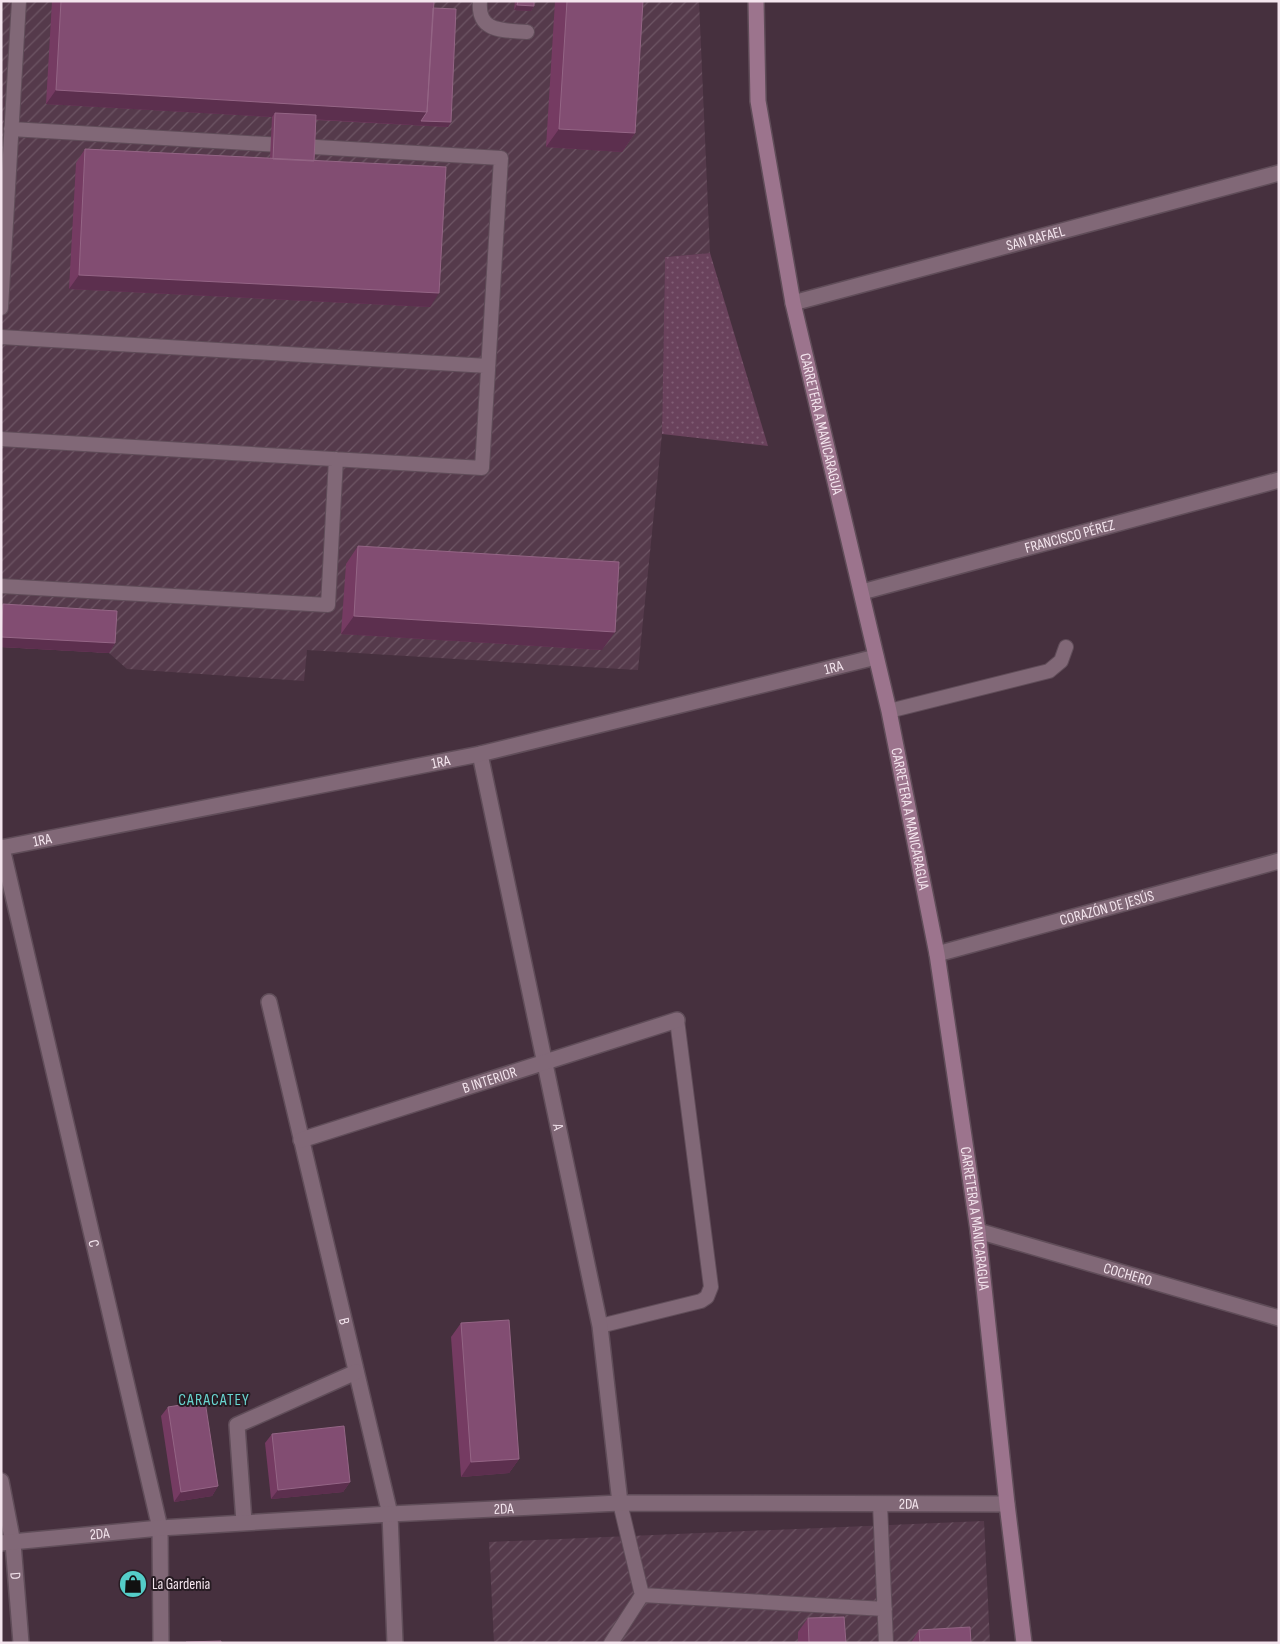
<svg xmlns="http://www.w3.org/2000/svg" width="1280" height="1644" viewBox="0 0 1280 1644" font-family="'Sofia Sans Condensed',sans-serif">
	<defs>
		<pattern id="industrial-furrows" width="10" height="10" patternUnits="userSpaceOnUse" patternTransform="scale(1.25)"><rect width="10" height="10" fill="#553a4b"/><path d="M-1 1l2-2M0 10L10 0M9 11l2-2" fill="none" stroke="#6e5665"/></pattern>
		<pattern id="garden-dots" width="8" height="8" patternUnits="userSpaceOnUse" patternTransform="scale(1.25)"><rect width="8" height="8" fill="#6a425c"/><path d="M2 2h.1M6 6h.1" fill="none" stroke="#805d74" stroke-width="1.8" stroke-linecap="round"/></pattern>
	</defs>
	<rect width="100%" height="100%" fill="#46303e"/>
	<path fill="url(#industrial-furrows)" d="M 1,1 L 699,1 L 710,253 L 665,257 L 662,434 L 638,670 L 307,650 L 304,681 L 127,669 L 109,653 L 1,647 Z
		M 984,1521 L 990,1643 L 494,1643 L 489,1542 Z"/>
	<path fill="url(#garden-dots)" d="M 710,253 L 768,446 L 662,434 L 665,257 Z"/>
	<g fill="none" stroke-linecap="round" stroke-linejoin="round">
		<defs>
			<path id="lane" d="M 480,1 C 477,33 504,30 527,32
				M 1,308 L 19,1
				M 1,337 L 488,366
				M 1,439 L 482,468 L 501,158 L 11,129
				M 1,586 L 328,605 L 336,459
				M 889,711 L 1049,671 L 1061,661 L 1066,647
				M 600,1326 L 701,1301 L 707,1297 L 711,1287 L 677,1020
				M 620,1503 L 642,1595
				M 880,1504 L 886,1643
				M 611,1643 L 642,1595 L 885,1609"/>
			<g id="street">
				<path id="s1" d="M 793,303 L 1279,173"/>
				<path id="s2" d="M 862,592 L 1279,480"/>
				<path id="s3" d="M 480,754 L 600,1326 L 620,1503"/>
				<path id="s4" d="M 1,848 L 480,754 L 876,657"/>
				<path id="s5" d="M 2,848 L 160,1528 L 161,1643"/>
				<path id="s6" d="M 937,954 L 1279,861"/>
				<path id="s7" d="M 269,1002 L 390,1514 L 395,1643"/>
				<path id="s8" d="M 301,1140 L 677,1020"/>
				<path id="s9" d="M 978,1231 L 1279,1318"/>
				<path id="s10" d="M 1,1481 L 13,1543 L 21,1643"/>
				<path d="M 244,1522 L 237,1425 L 356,1372"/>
				<path id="s11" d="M 1,1543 L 160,1528 L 390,1514 L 620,1503 L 1007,1504"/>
			</g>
			<g id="secondary">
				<path id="s12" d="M 756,1 L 758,101 L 793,303 L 889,711 L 937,954 L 978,1231 L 1007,1504 L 1024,1643"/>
			</g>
		</defs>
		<use href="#lane" stroke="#604d59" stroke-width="16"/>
		<use href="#street" stroke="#604d59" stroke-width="18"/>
		<use href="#secondary" stroke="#604d59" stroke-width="18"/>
		<use href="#lane" stroke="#816877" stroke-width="14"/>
		<use href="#street" stroke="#816877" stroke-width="15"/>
		<use href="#secondary" stroke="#9c748d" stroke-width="15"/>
	</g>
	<path fill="#753b62" d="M 52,1 L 434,1 L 433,8 L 451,122 L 448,127 L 316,120 L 314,161 L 430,307 L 69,289 L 76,163 L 85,149 L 270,158 L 272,117 L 46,104 Z
		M 515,1 L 534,1 L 534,6 L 531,11 L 514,10 Z
		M 555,1 L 643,1 L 635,133 L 622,152 L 546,147 Z
		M 358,546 L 602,650 L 341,634 L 346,564 Z
		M 3,604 L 115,643 L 109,653 L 1,647 L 1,607 Z
		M 461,1323 L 519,1459 L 509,1473 L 461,1477 L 451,1337 Z
		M 168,1407 L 218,1486 L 212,1496 L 174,1502 L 161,1416 Z
		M 272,1434 L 350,1482 L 343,1492 L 271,1499 L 265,1443 Z
		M 808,1618 L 846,1643 L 798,1643 L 798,1632 Z
		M 919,1630 L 971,1643 L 911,1643 Z"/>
	<path fill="#5c2f4e" d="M 517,5 L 534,6 L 531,11 L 514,10 Z
		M 56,90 L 427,112 L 451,122 L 448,127 L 275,117 L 275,113 L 272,117 L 46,104 Z
		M 559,129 L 635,133 L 622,152 L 546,147 Z
		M 79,275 L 439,293 L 430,307 L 69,289 Z
		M 354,616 L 615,632 L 602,650 L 341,634 Z
		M 1,637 L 115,643 L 109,653 L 1,647 Z
		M 519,1459 L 509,1473 L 461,1477 L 471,1462 Z
		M 350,1482 L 343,1492 L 271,1499 L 278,1490 Z
		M 218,1486 L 212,1496 L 174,1502 L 181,1492 Z"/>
	<path fill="#824d72" stroke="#946585" d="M 61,1 L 434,1 L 427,112 L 56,90 Z
		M 518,1 L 534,1 L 534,6 L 517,5 Z
		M 567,1 L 643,1 L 635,133 L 559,129 Z
		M 433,8 L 456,9 L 451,122 L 421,121 L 427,112 Z
		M 275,113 L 316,115 L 314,161 L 273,159 Z
		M 85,149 L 446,167 L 439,293 L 79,275 Z
		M 358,546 L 619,562 L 615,632 L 354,616 Z
		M 3,604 L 117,611 L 115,643 L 1,637 Z
		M 509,1320 L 519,1459 L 471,1462 L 461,1323 Z
		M 205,1401 L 218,1486 L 181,1492 L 168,1407 Z
		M 344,1426 L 350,1482 L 278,1490 L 272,1434 Z
		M 844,1617 L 846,1643 L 809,1643 L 808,1618 Z
		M 970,1627 L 971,1643 L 920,1643 L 919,1630 Z
		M 221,1641 L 221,1643 L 186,1643 L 186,1642 Z"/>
	<defs>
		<symbol id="shop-disc" viewBox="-11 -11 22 22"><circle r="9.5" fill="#54cdc8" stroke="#261b22"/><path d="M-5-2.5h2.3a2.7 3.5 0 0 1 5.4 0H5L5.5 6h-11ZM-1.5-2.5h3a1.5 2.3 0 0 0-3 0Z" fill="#111"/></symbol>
	</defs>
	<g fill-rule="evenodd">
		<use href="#shop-disc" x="117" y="1568" width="32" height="32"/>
	</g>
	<g text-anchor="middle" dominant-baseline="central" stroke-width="4" stroke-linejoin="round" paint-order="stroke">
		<g font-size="15" fill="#f4e5ee" stroke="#261b22">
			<text stroke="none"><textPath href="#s1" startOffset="251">SAN RAFAEL</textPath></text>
			<text stroke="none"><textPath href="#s12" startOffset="429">CARRETERA A MANICARAGUA</textPath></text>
			<text stroke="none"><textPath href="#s2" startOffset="215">FRANCISCO PÉREZ</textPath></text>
			<text stroke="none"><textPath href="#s4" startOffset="852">1RA</textPath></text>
			<text stroke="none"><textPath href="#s4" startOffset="448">1RA</textPath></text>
			<text stroke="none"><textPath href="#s12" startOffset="834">CARRETERA A MANICARAGUA</textPath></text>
			<text stroke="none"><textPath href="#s4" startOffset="42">1RA</textPath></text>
			<text stroke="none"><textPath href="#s6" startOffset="176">CORAZÓN DE JESÚS</textPath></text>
			<text stroke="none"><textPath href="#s8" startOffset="198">B INTERIOR</textPath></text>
			<text stroke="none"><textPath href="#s3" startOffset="381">A</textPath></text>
			<text stroke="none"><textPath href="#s12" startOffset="1239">CARRETERA A MANICARAGUA</textPath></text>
			<text stroke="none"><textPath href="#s5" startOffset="406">C</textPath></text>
			<text stroke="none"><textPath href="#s9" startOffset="156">COCHERO</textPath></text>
			<text stroke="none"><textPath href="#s7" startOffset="328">B</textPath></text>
			<text stroke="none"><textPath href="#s11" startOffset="909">2DA</textPath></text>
			<text stroke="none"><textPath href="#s11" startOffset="504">2DA</textPath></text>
			<text stroke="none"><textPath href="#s11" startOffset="99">2DA</textPath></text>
			<text stroke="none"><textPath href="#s10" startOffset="96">D</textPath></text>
		</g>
		<g font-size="15" fill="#f4e5ee" stroke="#261b22" text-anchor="start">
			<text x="152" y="1584">La Gardenia</text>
		</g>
		<g font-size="16" letter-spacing="1" fill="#69d5d0" stroke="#261b22">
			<text x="214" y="1400">CARACATEY</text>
		</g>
	</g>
	<rect width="1280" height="1644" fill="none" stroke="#f4e5ee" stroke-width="5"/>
</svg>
